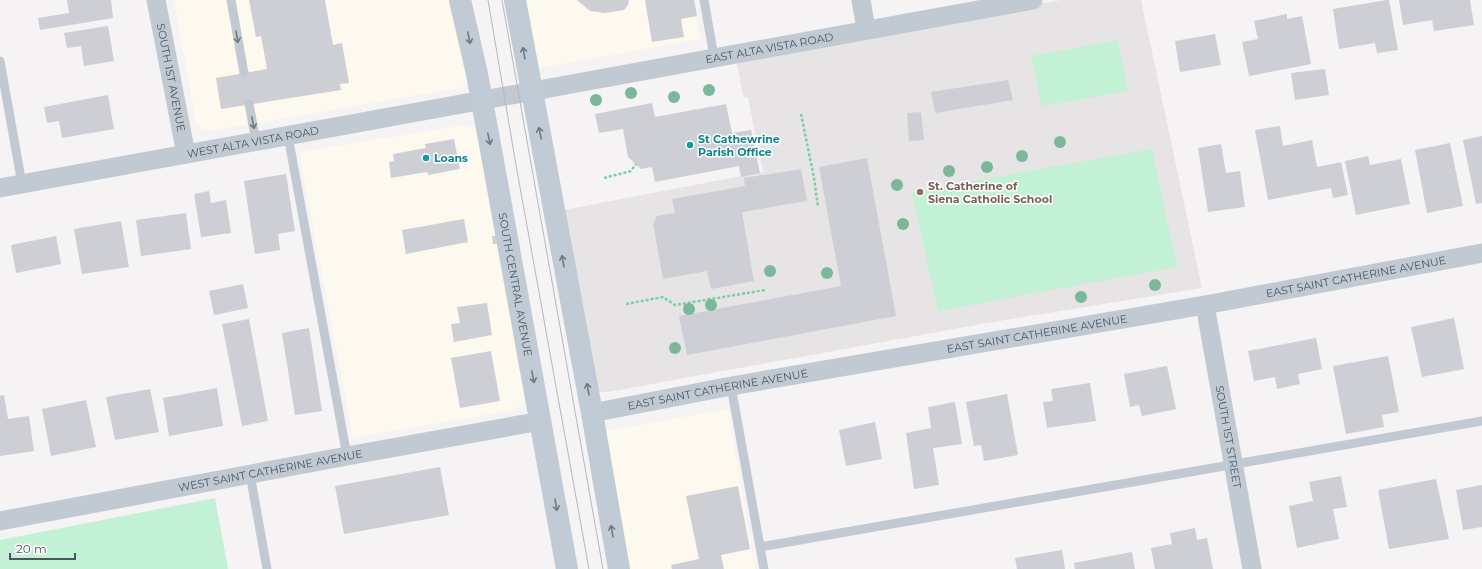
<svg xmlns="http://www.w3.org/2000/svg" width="1482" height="569" viewBox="0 0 1482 569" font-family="Montserrat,sans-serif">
	<rect width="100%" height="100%" fill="#f5f3f3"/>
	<path fill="#fdf9ef" d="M 174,0 L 458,0 L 468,82 L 463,87 L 447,90 L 212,131 L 203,130 L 196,123 Z
		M 515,0 L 693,0 L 700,39 L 540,68 L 531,66 Z
		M 465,125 L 473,128 L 481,133 L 527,403 L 515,410 L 353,438 L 299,152 Z
		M 728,409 L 755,569 L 618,569 L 600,437 L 606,431 Z"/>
	<path fill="#e6e4e5" d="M 1061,0 L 1141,0 L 1202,288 L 987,323 L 608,392 L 597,392 L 553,212 L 763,172 L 748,98 L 743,96 L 736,58 Z"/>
	<path fill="#c3f1d5" d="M 1118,40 L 1128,91 L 1042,106 L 1031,56 Z
		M 1152,149 L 1177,267 L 938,311 L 912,192 Z
		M 215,498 L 228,569 L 0,569 L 0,540 Z"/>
	<path fill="#cdcfd5" d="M 67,0 L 111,0 L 113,18 L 40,30 L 38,18 L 69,13 Z
		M 249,0 L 325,0 L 333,45 L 342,43 L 349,83 L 340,84 L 341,90 L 221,109 L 216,78 L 267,69 L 261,36 L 256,37 Z
		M 577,0 L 629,0 L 628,5 L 624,10 L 605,13 L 590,11 Z
		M 645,0 L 694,0 L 697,16 L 681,19 L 684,37 L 652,42 Z
		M 1387,0 L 1389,0 L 1398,50 L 1377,53 L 1375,43 L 1339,49 L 1333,9 Z
		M 1399,0 L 1470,0 L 1474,25 L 1434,31 L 1432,20 L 1403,25 Z
		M 1287,14 L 1287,19 L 1302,16 L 1311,64 L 1249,76 L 1242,42 L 1258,39 L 1254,21 Z
		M 108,26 L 114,61 L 84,66 L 81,46 L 67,48 L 64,33 Z
		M 1215,34 L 1221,65 L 1180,72 L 1175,41 Z
		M 1325,69 L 1329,95 L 1295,100 L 1291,73 Z
		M 1008,80 L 1013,100 L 935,113 L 931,92 Z
		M 108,95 L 114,129 L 62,138 L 59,121 L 47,123 L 44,107 Z
		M 652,103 L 655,117 L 726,104 L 732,133 L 751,130 L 760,173 L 741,177 L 739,166 L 655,182 L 652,167 L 641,169 L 628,157 L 623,129 L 599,133 L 595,114 Z
		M 921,112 L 924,140 L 909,141 L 907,113 Z
		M 1280,126 L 1283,146 L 1312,140 L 1317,167 L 1341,162 L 1348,195 L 1333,198 L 1331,188 L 1268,200 L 1255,130 Z
		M 1482,136 L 1482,203 L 1476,204 L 1463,140 Z
		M 454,139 L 460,169 L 428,175 L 427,172 L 391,178 L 389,162 L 394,161 L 393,154 L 426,148 L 425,144 Z
		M 1450,143 L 1463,206 L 1427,213 L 1415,150 Z
		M 1221,144 L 1226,173 L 1240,171 L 1245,207 L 1208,212 L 1198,148 Z
		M 1368,156 L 1370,165 L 1401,159 L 1410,204 L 1356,215 L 1345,161 Z
		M 867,158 L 896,316 L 687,355 L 679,316 L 841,286 L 819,167 Z
		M 801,169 L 807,201 L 742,212 L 754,281 L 711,289 L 707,271 L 663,279 L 653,224 L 657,216 L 675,213 L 672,199 L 745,186 L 744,178 Z
		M 286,174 L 295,231 L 278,234 L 280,250 L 255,254 L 244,181 Z
		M 209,191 L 211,203 L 226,200 L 231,233 L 201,237 L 194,194 Z
		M 186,213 L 191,249 L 141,256 L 136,220 Z
		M 464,219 L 468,242 L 406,254 L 402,230 Z
		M 121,221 L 129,267 L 82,274 L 74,229 Z
		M 56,236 L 61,264 L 16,273 L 11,245 Z
		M 492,236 L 496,236 L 497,244 L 493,244 Z
		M 243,284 L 248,308 L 214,315 L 209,291 Z
		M 487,303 L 492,335 L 454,342 L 451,324 L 460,323 L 457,307 Z
		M 1454,318 L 1464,369 L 1422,377 L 1411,327 Z
		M 249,319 L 268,421 L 242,426 L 222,324 Z
		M 309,328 L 322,411 L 295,415 L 282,333 Z
		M 1316,338 L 1322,369 L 1298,374 L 1300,384 L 1277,389 L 1275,377 L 1254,381 L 1248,351 Z
		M 491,351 L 500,401 L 460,408 L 451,358 Z
		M 1388,356 L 1399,412 L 1382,415 L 1384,427 L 1346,434 L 1333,366 Z
		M 1167,366 L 1176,409 L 1142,416 L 1139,405 L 1130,407 L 1124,374 Z
		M 1090,383 L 1096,421 L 1047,428 L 1043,402 L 1053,401 L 1051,389 Z
		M 217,388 L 223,426 L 169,436 L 163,398 Z
		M 150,389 L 159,432 L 115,440 L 106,397 Z
		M 1007,394 L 1018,455 L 984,461 L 981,445 L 974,446 L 966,402 Z
		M 4,395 L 8,419 L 29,416 L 34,451 L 0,456 L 0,396 Z
		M 86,400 L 96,447 L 51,456 L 42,409 Z
		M 955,402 L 962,444 L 933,448 L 939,485 L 914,489 L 906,433 L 931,428 L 928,407 Z
		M 875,422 L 882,459 L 846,466 L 839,430 Z
		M 440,467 L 449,515 L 344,534 L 335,486 Z
		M 1341,476 L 1347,507 L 1333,509 L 1339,539 L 1297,548 L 1289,506 L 1313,501 L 1309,482 Z
		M 1436,479 L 1449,539 L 1389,549 L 1378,490 Z
		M 1482,485 L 1482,527 L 1463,530 L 1456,490 Z
		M 738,486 L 750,549 L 721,555 L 724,569 L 672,569 L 671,565 L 699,559 L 686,496 Z
		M 1195,528 L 1197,540 L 1207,538 L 1213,569 L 1155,569 L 1151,548 L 1172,544 L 1170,533 Z
		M 1062,550 L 1065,569 L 1017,569 L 1015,558 Z
		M 1132,552 L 1135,569 L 1075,569 L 1074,563 Z"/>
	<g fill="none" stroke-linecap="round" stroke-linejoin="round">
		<path stroke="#7ad0a6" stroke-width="2.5" stroke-dasharray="3 2" stroke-linecap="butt" d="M 801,114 L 814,178 L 818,207
			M 604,178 L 631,171 L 636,164
			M 626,304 L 663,297 L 675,305 L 765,290"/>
		<path stroke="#c1cad2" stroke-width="9" d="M 231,0 L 244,73
			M 704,0 L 714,57
			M 0,61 L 22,184
			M 249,104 L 256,141
			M 288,136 L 347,456
			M 731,386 L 764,569
			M 250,474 L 267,569
			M 760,547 L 1482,421"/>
		<g stroke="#c1cad2" stroke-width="19">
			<path id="s1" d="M 156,0 L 186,154"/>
			<path d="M 861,0 L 866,29"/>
			<path id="s2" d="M 0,188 L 1033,0"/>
			<path id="s3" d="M 1205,305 L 1252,569"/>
			<path id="s4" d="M 592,413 L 731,386 L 1205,305 L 1482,253"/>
			<path id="s5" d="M 0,521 L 347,456 L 541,421"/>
		</g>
		<g stroke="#c1cbd6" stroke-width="22">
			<path id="s6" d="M 460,0 L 477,74 L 495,172 L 567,569"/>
			<path d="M 515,0 L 592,413 L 619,569"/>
		</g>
		<path stroke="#b5b8bd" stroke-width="1" d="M 488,0 L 516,165 L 589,569
			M 502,0 L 603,569"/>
	</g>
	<g fill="#7bb799">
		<circle cx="709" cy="90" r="6"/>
		<circle cx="631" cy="93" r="6"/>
		<circle cx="674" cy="97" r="6"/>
		<circle cx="596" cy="100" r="6"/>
		<circle cx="1060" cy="142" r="6"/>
		<circle cx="1022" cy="156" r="6"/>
		<circle cx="987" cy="167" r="6"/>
		<circle cx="949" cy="171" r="6"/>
		<circle cx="897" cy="185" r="6"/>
		<circle cx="903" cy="224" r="6"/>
		<circle cx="770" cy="271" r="6"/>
		<circle cx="827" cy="273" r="6"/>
		<circle cx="1155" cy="285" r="6"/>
		<circle cx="1081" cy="297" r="6"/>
		<circle cx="711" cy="305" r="6"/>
		<circle cx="689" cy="309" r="6"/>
		<circle cx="675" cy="348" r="6"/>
	</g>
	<defs><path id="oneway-shaft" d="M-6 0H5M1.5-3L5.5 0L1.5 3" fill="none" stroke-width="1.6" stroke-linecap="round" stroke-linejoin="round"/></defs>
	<g stroke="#6e7983">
		<use href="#oneway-shaft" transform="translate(237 37) rotate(80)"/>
		<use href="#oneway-shaft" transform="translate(253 123) rotate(79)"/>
	</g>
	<g stroke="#6e7984">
		<use href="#oneway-shaft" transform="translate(469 38) rotate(78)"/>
		<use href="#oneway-shaft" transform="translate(524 53) rotate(-99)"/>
		<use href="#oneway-shaft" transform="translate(540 133) rotate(-102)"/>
		<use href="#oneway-shaft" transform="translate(489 139) rotate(78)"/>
		<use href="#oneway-shaft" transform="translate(563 261) rotate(-100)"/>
		<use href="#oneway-shaft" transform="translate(533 377) rotate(79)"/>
		<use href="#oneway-shaft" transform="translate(588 389) rotate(-100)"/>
		<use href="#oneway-shaft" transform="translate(556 505) rotate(80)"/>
		<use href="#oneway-shaft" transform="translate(612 531) rotate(-100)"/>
	</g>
	<g fill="#0f9aa8" stroke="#fff" stroke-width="1.5">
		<circle cx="690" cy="145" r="4"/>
		<circle cx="426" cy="158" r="4"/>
	</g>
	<circle fill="#8d6e63" stroke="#fff" stroke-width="1.5" cx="920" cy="192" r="4"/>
	<g text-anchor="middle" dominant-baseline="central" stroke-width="3" stroke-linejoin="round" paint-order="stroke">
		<g font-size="11" fill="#4a5661" stroke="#fff">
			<text stroke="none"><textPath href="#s2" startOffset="782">EAST ALTA VISTA ROAD</textPath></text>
			<text stroke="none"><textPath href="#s1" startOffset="79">SOUTH 1ST AVENUE</textPath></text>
			<text stroke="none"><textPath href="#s2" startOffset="257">WEST ALTA VISTA ROAD</textPath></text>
			<text stroke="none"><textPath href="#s4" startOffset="776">EAST SAINT CATHERINE AVENUE</textPath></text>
			<text stroke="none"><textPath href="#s6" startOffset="290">SOUTH CENTRAL AVENUE</textPath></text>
			<text stroke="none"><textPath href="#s4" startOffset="452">EAST SAINT CATHERINE AVENUE</textPath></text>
			<text stroke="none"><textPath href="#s4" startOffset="128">EAST SAINT CATHERINE AVENUE</textPath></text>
			<text stroke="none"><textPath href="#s3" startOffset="134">SOUTH 1ST STREET</textPath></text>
			<text stroke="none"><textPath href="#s5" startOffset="275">WEST SAINT CATHERINE AVENUE</textPath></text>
		</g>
		<g font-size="11" font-weight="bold" fill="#0d838f" stroke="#fff" text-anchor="start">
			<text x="698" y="139">St Cathewrine<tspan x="698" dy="13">Parish Office</tspan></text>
			<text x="434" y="158">Loans</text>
		</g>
		<g font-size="11" font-weight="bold" fill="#785e54" stroke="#fff" text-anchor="start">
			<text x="928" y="186">St. Catherine of<tspan x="928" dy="13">Siena Catholic School</tspan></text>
		</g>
	</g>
	<path d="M10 553v6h65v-6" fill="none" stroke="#4a5661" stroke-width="2"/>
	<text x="16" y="553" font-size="12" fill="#4a5661" stroke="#ffffff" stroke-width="3" paint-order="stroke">20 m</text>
</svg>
